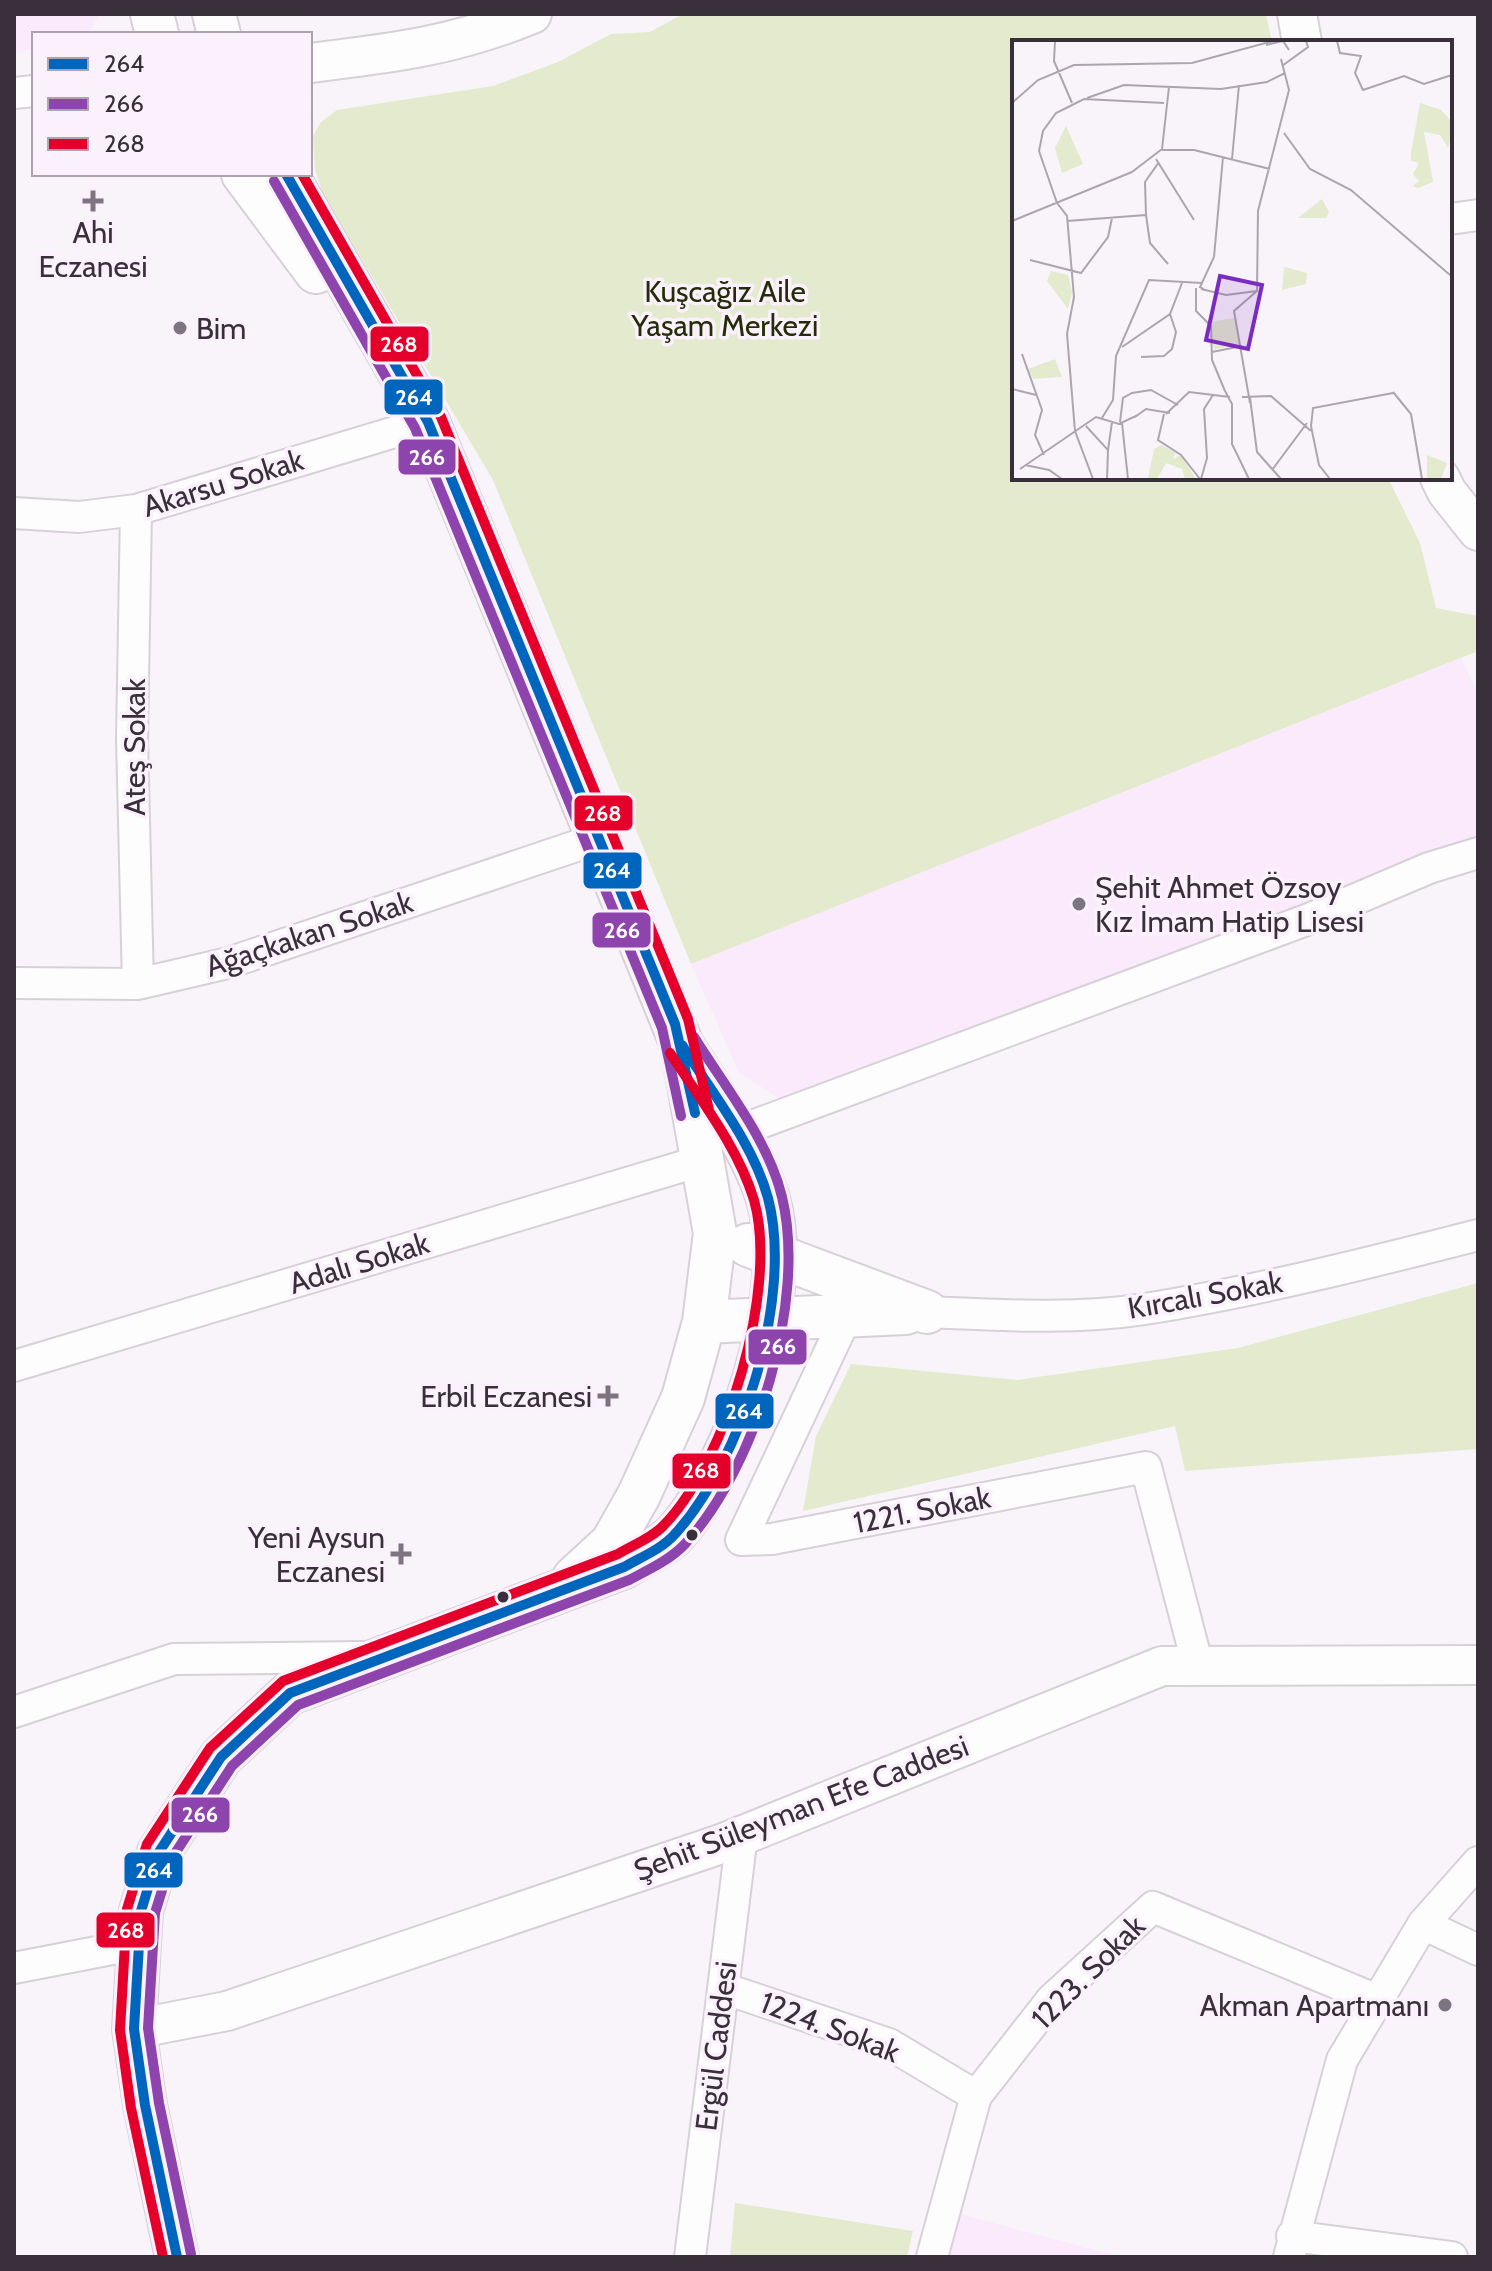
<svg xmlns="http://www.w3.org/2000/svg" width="1492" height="2271" viewBox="0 0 1492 2271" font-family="Cabin,sans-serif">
	<rect width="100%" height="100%" fill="#f9f4fa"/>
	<path fill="#faeafc" d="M 14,14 L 100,14 L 88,34 L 34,34 L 34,49 L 14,51 Z
		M 1461,658 L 1478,693 L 1478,844 L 785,1102 L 739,1073 L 691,964 Z
		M 952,2212 L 1122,2257 L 940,2257 Z"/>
	<path fill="#e3eacd" d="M 683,14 L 1266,14 L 1272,42 L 1014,42 L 1014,478 L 1388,478 L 1420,543 L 1436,608 L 1478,616 L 1478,651 L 691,964 L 493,480 L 323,194 L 315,170 L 313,136 L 321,122 L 337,110 L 493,86 L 558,62 L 611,34 L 650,32 Z
		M 1478,1283 L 1478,1449 L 1185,1471 L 1175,1426 L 803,1511 L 816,1436 L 851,1364 L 1017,1380 L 1238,1348 Z
		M 735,2203 L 913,2231 L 907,2257 L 730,2257 Z"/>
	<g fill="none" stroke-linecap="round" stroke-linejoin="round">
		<defs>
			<path id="minor" d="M 14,93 L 34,91
				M 1450,219 L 1478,215
				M 136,510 L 132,739 L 138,984
				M 14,513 L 79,517 L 136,510 L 428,422
				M 14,983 L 138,984 L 228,963 L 597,839
				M 736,1132 L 1309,919 L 1429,868 L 1478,853
				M 927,1312 C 999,1315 1074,1320 1145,1309 C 1257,1291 1369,1263 1478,1235
				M 847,1315 L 741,1540 L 772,1539 L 1146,1467 L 1198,1666
				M 14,1366 L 704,1160
				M 14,1712 L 174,1659 L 364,1657
				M 1423,1924 L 1478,1950
				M 14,1968 L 138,1944
				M 723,1988 L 889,2044 L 976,2096
				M 1292,2236 L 1452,2257
				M 690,2257 L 742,1835
				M 932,2257 L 976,2096 L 1052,1999 L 1153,1907 L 1377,2000
				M 1289,2257 L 1342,2060 L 1423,1924 L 1478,1862"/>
			<path id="tertiary" d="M 1297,14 L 1302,42
				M 310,63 C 393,53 454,46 532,14
				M 1440,478 L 1447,492 L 1478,531
				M 134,2029 L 227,2011 L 721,1844 L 1162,1666 L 1478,1665"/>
			<path id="secondary" d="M 152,14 L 157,34
				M 214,14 L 219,34
				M 243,174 L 316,272
				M 286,174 L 428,422 L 682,1045 L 715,1233 L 704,1322 L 683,1398 L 639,1495 L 612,1543 L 574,1578
				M 748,1245 L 927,1312
				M 704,1322 L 906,1313
				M 177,2257 L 145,2105 L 134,2029 L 141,1911 L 159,1852 L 221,1757 L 290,1693 L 624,1567 C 640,1557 662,1547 675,1534 C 738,1463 795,1292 768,1199 C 753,1149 710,1090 682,1045"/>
		</defs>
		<use href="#minor" stroke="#d8d0d9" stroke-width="34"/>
		<use href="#tertiary" stroke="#d8d0d9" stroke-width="42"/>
		<use href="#secondary" stroke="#d8d0d9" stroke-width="46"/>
		<use href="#minor" stroke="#fefdfe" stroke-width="30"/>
		<use href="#tertiary" stroke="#fefdfe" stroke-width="38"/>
		<use href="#secondary" stroke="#fefdfe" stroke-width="42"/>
		<defs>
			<path id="bus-1" d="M 286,174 L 428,422 L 675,1024 L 695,1113
				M 177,2257 L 145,2105 L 134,2029 L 141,1911 L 159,1852 L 221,1757 L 290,1693 L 624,1567 C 641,1557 662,1549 675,1534 C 742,1461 794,1296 768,1198 C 753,1143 712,1093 682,1045"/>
			<path id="bus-2" d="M 274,181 L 415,428 L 662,1028 L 681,1116
				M 191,2254 L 159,2103 L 148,2028 L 155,1913 L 172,1858 L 232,1766 L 298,1705 L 629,1580 C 648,1570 670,1560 685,1544 C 757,1466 807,1300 782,1197 C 768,1139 725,1087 694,1037"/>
			<path id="bus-3" d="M 302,174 L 441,417 L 688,1019 L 709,1110
				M 163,2257 L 131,2108 L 120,2030 L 127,1909 L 147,1844 L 210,1748 L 283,1681 L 618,1554 C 633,1545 652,1538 664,1525 C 727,1460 779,1288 754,1200 C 738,1147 700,1099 670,1053"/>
		</defs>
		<use href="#bus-1" stroke="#fbf1fd" stroke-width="16"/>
		<use href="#bus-2" stroke="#fbf1fd" stroke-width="16"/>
		<use href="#bus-3" stroke="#fbf1fd" stroke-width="16"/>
		<use href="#bus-1" stroke="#0065bd" stroke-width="10"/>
		<use href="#bus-2" stroke="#8e44ad" stroke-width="10"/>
		<use href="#bus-3" stroke="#e4002b" stroke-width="10"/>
	</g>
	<g fill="#7c747e" stroke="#fbf1fd" stroke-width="3">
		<path d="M89 189h8v8h8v8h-8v8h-8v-8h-8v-8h8z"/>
		<circle cx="180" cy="328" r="8"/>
		<circle cx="1079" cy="904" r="8"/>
		<path d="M604 1384h8v8h8v8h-8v8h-8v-8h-8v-8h8z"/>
		<path d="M397 1542h8v8h8v8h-8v8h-8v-8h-8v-8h8z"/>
		<circle cx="1445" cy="2005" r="8"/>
	</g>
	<g fill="#392f3b" stroke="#fbf1fd" stroke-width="3">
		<circle cx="692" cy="1535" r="7"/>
		<circle cx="503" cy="1597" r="7"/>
	</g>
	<g text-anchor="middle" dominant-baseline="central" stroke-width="7" stroke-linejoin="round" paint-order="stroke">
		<g font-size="30" fill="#392f3b" stroke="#fbf1fd" text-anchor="end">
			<text x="93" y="232" text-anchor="middle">Ahi<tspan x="93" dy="34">Eczanesi</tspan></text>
			<text x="196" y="328" text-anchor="start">Bim</text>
			<text x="1095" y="887" text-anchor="start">Şehit Ahmet Özsoy<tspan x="1095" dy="34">Kız İmam Hatip Lisesi</tspan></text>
			<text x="592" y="1396">Erbil Eczanesi</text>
			<text x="385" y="1537">Yeni Aysun<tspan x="385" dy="34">Eczanesi</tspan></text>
			<text x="1429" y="2005">Akman Apartmanı</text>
		</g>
		<g font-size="30" fill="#252d07" stroke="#fbf1fd">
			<text x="725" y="291">Kuşcağız Aile<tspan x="725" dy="34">Yaşam Merkezi</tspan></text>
		</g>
		<g font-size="30" fill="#392f3b" stroke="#fbf1fd">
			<text transform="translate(223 483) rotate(-17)">Akarsu Sokak</text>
			<text transform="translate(134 747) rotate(-90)">Ateş Sokak</text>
			<text transform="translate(309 934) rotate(-18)">Ağaçkakan Sokak</text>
			<text transform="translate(359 1263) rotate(-17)">Adalı Sokak</text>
			<text transform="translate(1205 1295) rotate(-10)">Kırcalı Sokak</text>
			<text transform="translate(922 1510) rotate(-11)">1221. Sokak</text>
			<text transform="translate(801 1808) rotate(-21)">Şehit Süleyman Efe Caddesi</text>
			<text transform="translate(1088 1972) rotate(-45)">1223. Sokak</text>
			<text transform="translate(830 2027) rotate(21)">1224. Sokak</text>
			<text transform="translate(716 2046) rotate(-83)">Ergül Caddesi</text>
		</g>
	</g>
	<g transform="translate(1012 40)">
		<rect width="440" height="440" fill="#f9f4fa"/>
		<path d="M 408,63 L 429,70 L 438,80 L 440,93 L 436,108 L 428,95 L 412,92 L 421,142 L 406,148 L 401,146 L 407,141 L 401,134 L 407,123 L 399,121 L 399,113 ZM 54,86 L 71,124 L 50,133 L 43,108 ZM 310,159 L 317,172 L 314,178 L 286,178 ZM 272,227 L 295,233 L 294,244 L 270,250 ZM 39,231 L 56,235 L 60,252 L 56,269 L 35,241 ZM 223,278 L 228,304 L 202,310 L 197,282 ZM 43,319 L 50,337 L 21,339 L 16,329 ZM 150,405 L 163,413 L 161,419 L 169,415 L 184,439 L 173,439 L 170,429 L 154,423 L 145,439 L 136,439 L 142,409 ZM 415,415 L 435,423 L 429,439 L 415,439 Z" fill="#e3eacd"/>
		<path fill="none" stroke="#aca5ae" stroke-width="2" d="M 43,1 L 42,21 L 60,63M 325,1 L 328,13 L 349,16 L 343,33 L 351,50 L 392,36 L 412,44 L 440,35M 254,5 L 271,1 L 277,10M 270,26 L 296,7 L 294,1M 75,58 L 112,45 L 209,49 L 255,42 L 273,33M 0,63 L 26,40 L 62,25 L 180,23 L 261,1M 272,93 L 298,129 L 339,150 L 438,235M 150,110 L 182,110 L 258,129M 144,119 L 182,180M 220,119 L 227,45M 147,122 L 133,142 L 134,175 L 138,203 L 156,224M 120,132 L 150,109 L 157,47M 45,163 L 27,111 L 31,91 L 44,73 L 72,59 L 152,63M 45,163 L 55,176 L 62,257 L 55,294 L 63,391 L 81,439M 0,181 L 120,132M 55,181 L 134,175M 18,220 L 69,233 L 96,197 L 100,178M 184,248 L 184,271 L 199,286 L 200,320 L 213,351M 189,249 L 214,255 L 245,251M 193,250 L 188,247 L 202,217 L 211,117M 110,307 L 158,274 L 170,243M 200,312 L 230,306M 10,314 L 30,370 L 23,395 L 32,415M 129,317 L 152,316 L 160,309 L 164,292 L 158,274M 0,349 L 24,355M 213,351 L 220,364 L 220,404 L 237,439M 381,352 L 399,374 L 410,439M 230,357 L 259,356 L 299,391M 238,358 L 245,412 L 269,439M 238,363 L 222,271 L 245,251 L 246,171 L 277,50 L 269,19M 152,374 L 146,400 L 169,415 L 188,439M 154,374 L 177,352 L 218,357M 123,377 L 134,369 L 158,373M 90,378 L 101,360 L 104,316 L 137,240 L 190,243M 108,382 L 111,358 L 120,353 L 139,350 L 166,365M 110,383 L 116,439M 74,386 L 96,410 L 95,439M 96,410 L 100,382M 13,425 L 37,430 L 50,439M 8,429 L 84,377 L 107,384 L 126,375M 260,430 L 295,383M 189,439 L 195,418 L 192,369 L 201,355M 318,439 L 307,425 L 299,386 L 301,368 L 381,353"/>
		<path fill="#7b2cbf" fill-opacity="0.15" stroke="#7b2cbf" stroke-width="4" d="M 208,236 L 250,245 L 236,309 L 194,300 Z"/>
		<rect width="440" height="440" fill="none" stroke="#392f3b" stroke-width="4"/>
	</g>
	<g stroke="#fbf1fd" stroke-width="3">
		<rect x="369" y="325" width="61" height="38" rx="8" fill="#e4002b"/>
		<rect x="383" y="378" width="61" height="38" rx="8" fill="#0065bd"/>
		<rect x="397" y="438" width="60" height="38" rx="8" fill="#8e44ad"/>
		<rect x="573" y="794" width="61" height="38" rx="8" fill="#e4002b"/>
		<rect x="582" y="851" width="61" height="39" rx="8" fill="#0065bd"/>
		<rect x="591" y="911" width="61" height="38" rx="8" fill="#8e44ad"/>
		<rect x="747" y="1328" width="61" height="38" rx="8" fill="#8e44ad"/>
		<rect x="714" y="1392" width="61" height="38" rx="8" fill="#0065bd"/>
		<rect x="671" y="1452" width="61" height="38" rx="8" fill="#e4002b"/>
		<rect x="170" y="1796" width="61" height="38" rx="8" fill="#8e44ad"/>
		<rect x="123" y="1851" width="61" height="38" rx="8" fill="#0065bd"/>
		<rect x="95" y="1911" width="61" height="38" rx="8" fill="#e4002b"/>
	</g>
	<g font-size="22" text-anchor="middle" font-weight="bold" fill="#fff">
		<text x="399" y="352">268</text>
		<text x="414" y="405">264</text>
		<text x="427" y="465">266</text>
		<text x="603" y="821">268</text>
		<text x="612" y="878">264</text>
		<text x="622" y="938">266</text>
		<text x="778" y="1354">266</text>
		<text x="744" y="1419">264</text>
		<text x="701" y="1478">268</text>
		<text x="200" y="1822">266</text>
		<text x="154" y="1878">264</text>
		<text x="126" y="1938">268</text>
	</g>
	<rect width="1492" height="2271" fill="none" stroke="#392f3b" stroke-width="32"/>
	<rect x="32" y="32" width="280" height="144" fill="#fbf1fd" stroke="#ada3af" stroke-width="2"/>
	<rect x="48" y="58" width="40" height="12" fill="#0065bd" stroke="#ada3af" stroke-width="2"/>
	<text x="104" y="72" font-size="24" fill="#392f3b">264</text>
	<rect x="48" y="98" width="40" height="12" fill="#8e44ad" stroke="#ada3af" stroke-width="2"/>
	<text x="104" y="112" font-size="24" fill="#392f3b">266</text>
	<rect x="48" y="138" width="40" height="12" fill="#e4002b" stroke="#ada3af" stroke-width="2"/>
	<text x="104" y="152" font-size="24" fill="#392f3b">268</text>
</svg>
